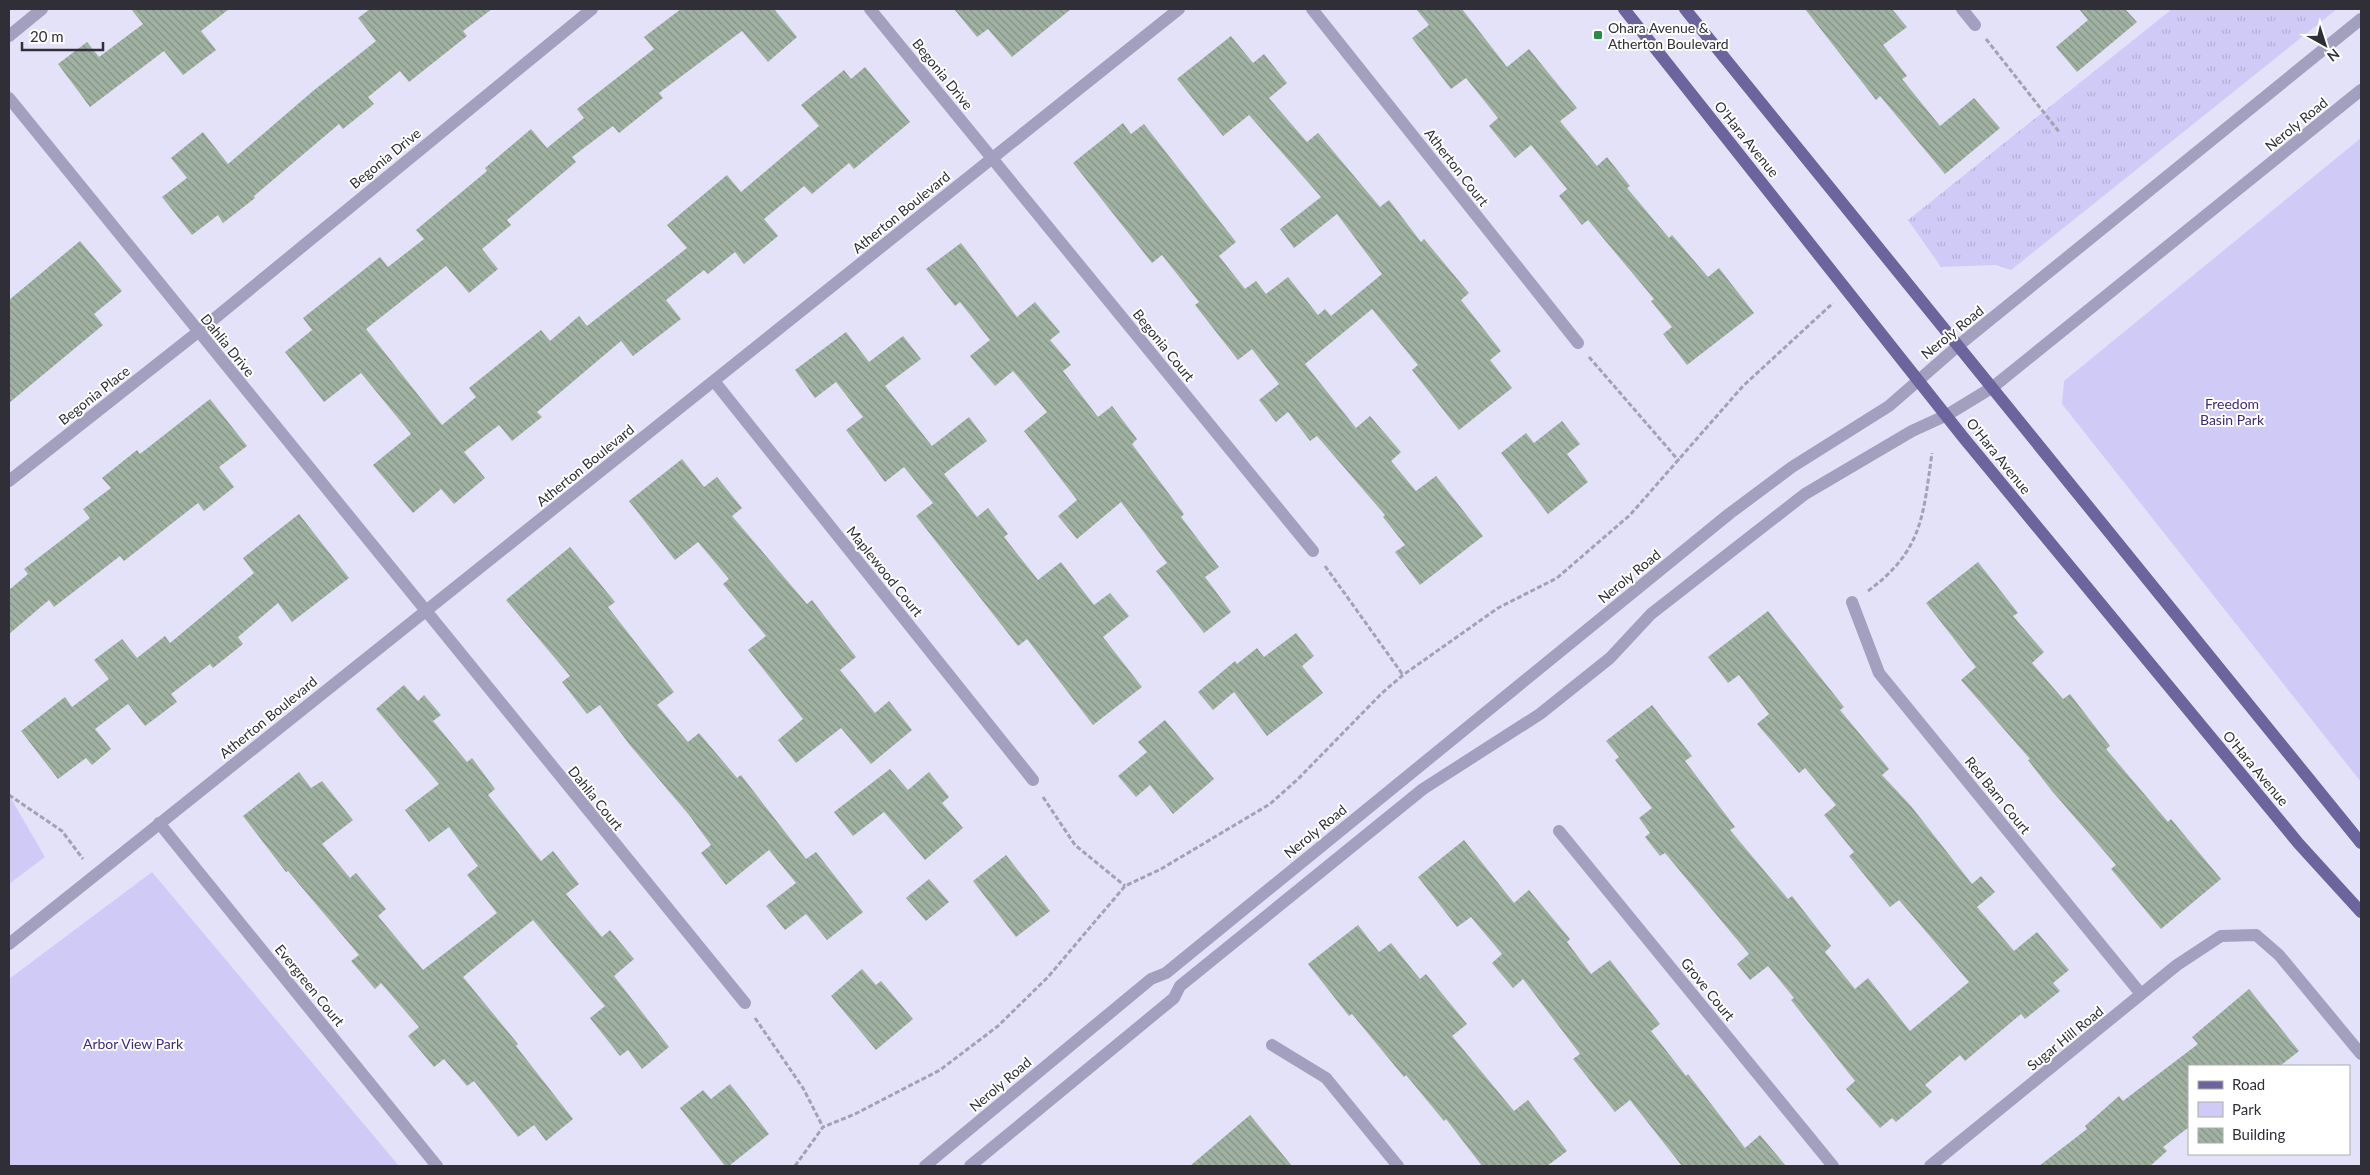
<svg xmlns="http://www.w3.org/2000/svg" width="2370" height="1175" viewBox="0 0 2370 1175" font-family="Lato,sans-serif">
	<defs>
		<pattern id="grass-tufts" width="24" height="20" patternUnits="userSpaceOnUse" patternTransform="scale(1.25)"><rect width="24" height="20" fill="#d0cbf6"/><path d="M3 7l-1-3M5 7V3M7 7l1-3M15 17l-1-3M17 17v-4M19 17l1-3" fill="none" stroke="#b3afd4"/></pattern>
		<pattern id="building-back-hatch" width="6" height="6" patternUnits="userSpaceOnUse" patternTransform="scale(1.25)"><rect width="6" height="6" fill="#a0b2a2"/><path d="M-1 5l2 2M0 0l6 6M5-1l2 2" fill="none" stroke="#839185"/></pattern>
	</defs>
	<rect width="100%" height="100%" fill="#e4e2f8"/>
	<path fill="url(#grass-tufts)" d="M 2172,9 L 2337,9 L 2011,270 L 1996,265 L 1941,267 L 1908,220 Z"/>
	<path fill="#d0cbf6" d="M 2361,138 L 2361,782 L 2062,404 L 2064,381 Z
		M 9,795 L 45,857 L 9,884 Z
		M 152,872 L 399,1166 L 9,1166 L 9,979 Z"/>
	<path fill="url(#building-back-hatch)" d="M 131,9 L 229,9 L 201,31 L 216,50 L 183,75 L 164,51 L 90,107 L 58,64 L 87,42 L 99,57 L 143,24 Z
		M 370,9 L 492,9 L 463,31 L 467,36 L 409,82 L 400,71 L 368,97 L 374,104 L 343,129 L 339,124 L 254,196 L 255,198 L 223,223 L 218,215 L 192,235 L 162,197 L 187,178 L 171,158 L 203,132 L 228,164 L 313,91 L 376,41 L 358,18 Z
		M 681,9 L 774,9 L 797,37 L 768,62 L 742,31 L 659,93 L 663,98 L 619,133 L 613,126 L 572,157 L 576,162 L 507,220 L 511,225 L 482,249 L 498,269 L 469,293 L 446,266 L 366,329 L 442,425 L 476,397 L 469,388 L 541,330 L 550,341 L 579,316 L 587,326 L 687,248 L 667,225 L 727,175 L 741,192 L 819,126 L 801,105 L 844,70 L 851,79 L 865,67 L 910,122 L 854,169 L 849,163 L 812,194 L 804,186 L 764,219 L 778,236 L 744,264 L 735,252 L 708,274 L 704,270 L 666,300 L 681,319 L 633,356 L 621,341 L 537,412 L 542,417 L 512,441 L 499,425 L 464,452 L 485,478 L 454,504 L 441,489 L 413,513 L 373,465 L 411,434 L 361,373 L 324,402 L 285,352 L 312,330 L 303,318 L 380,257 L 388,267 L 424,239 L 416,230 L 487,171 L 485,168 L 531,129 L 547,148 L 584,118 L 577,109 L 654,49 L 644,37 Z
		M 954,9 L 1071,9 L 1012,57 L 988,29 L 977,37 Z
		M 1416,9 L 1462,9 L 1507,67 L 1529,49 L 1577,108 L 1560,121 L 1597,166 L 1607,157 L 1630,186 L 1627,188 L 1669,238 L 1672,235 L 1708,277 L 1719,268 L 1754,313 L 1687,365 L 1663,334 L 1672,327 L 1651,301 L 1654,299 L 1588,220 L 1582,225 L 1559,196 L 1567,189 L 1531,145 L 1515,158 L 1489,126 L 1498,118 L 1466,78 L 1451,89 L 1412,38 L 1429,25 Z
		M 1805,9 L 1892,9 L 1907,27 L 1883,45 L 1907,76 L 1902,79 L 1940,126 L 1974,98 L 2000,128 L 1945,174 L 1880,96 L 1876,100 Z
		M 2079,9 L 2125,9 L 2137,22 L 2077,72 L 2056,47 L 2088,20 Z
		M 1231,36 L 1253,63 L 1264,54 L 1287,83 L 1269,98 L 1307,142 L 1318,133 L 1380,207 L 1389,200 L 1421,242 L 1424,239 L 1469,293 L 1461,300 L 1501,351 L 1490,360 L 1512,388 L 1459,430 L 1412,370 L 1418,365 L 1372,309 L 1305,364 L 1356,428 L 1370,416 L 1401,452 L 1391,461 L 1416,491 L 1436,476 L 1483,536 L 1420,585 L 1395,552 L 1405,545 L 1383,517 L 1385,515 L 1317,436 L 1310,441 L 1288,412 L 1276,422 L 1259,400 L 1279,384 L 1252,349 L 1238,360 L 1195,305 L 1199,302 L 1162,255 L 1152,263 L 1073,163 L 1123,123 L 1131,134 L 1144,124 L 1236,242 L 1219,256 L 1245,289 L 1256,281 L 1266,294 L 1288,277 L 1318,315 L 1325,309 L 1331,316 L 1382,274 L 1337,214 L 1294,248 L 1280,229 L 1321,197 L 1249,115 L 1223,136 L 1177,79 Z
		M 80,241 L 122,291 L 94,314 L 103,325 L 9,403 L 9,300 Z
		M 961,243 L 1017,317 L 1035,302 L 1060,332 L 1050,340 L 1071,365 L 1063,371 L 1098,417 L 1112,406 L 1137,439 L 1132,444 L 1184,514 L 1181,517 L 1219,567 L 1205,577 L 1231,612 L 1204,633 L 1156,571 L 1167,563 L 1121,502 L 1077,539 L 1058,516 L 1077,500 L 1024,431 L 1047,412 L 1013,371 L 995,386 L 970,356 L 990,340 L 960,302 L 955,306 L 926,269 Z
		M 846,332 L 869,362 L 903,336 L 921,359 L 885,386 L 932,446 L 969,417 L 987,441 L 944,474 L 977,517 L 988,508 L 1008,534 L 1004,537 L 1038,580 L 1061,562 L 1094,605 L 1110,593 L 1129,616 L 1103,637 L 1142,687 L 1093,725 L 1027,639 L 1018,646 L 916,516 L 933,503 L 904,467 L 885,482 L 846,430 L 863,417 L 836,382 L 815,398 L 795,370 Z
		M 210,399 L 247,446 L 219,467 L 234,487 L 204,511 L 198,503 L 124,561 L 120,556 L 54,607 L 49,600 L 9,634 L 9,590 L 28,574 L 24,569 L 90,518 L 83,509 L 111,488 L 102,478 L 137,450 L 140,454 Z
		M 1562,421 L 1580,444 L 1567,454 L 1588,482 L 1548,514 L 1501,453 L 1526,433 L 1534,443 Z
		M 682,459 L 704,487 L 717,477 L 742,508 L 732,516 L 807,604 L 812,600 L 856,657 L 840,670 L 875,713 L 889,701 L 912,730 L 871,764 L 841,728 L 796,763 L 778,740 L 803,719 L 748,650 L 766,636 L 723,584 L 729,579 L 698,542 L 675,560 L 629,501 Z
		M 299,514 L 349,578 L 292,622 L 278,603 L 238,637 L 243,644 L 213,668 L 210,664 L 171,694 L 177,702 L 145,726 L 128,704 L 95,729 L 111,749 L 92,765 L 86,758 L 58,779 L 21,731 L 65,697 L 72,707 L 109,679 L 94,660 L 122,639 L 137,658 L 165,636 L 170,643 L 254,573 L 243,558 Z
		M 570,547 L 615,602 L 608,607 L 674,692 L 657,705 L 688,742 L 699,733 L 737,778 L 741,775 L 806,859 L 816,852 L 863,912 L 827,940 L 806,914 L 785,930 L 766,906 L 796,883 L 769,850 L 726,885 L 701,853 L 711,845 L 689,815 L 629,744 L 600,705 L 587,714 L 562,682 L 570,676 L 506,600 Z
		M 1978,562 L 2018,613 L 2013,616 L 2044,652 L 2032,663 L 2063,699 L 2070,694 L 2110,746 L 2106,749 L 2168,822 L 2171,819 L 2221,879 L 2161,929 L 2111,869 L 2116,865 L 2052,791 L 2028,760 L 2030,759 L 1961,680 L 1976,667 L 1926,603 Z
		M 1768,611 L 1844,707 L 1840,710 L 1889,769 L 1882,775 L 1911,806 L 1972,884 L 1981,876 L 1995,892 L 1977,907 L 2014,951 L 2037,932 L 2069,970 L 2053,983 L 2060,991 L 2025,1019 L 2021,1014 L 1965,1061 L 1960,1055 L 1925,1085 L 1932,1092 L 1896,1122 L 1892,1118 L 1880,1128 L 1846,1089 L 1855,1081 L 1791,1000 L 1794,998 L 1768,966 L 1750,980 L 1737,964 L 1749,954 L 1665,853 L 1660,856 L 1645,837 L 1650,833 L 1639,818 L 1652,808 L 1615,760 L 1619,757 L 1606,741 L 1652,705 L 1692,756 L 1685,761 L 1735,827 L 1730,830 L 1788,899 L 1792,896 L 1831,946 L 1825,952 L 1855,989 L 1868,978 L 1910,1031 L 1969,982 L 1899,900 L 1890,907 L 1849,856 L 1854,852 L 1824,815 L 1836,805 L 1805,768 L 1799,773 L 1757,724 L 1769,714 L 1739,675 L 1728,683 L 1708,657 Z
		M 1296,633 L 1314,656 L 1302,666 L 1323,693 L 1267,736 L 1234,692 L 1213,710 L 1198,692 L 1235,661 L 1237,664 L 1257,648 L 1264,657 Z
		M 404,685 L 418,701 L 424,695 L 441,715 L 433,721 L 467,762 L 472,758 L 495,789 L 488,795 L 541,861 L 553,851 L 579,884 L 566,894 L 602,937 L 610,930 L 634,959 L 614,976 L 669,1047 L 642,1069 L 628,1050 L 620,1056 L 590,1018 L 605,1006 L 533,920 L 463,977 L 518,1044 L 516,1046 L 573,1119 L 546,1141 L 534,1125 L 518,1137 L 474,1081 L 467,1086 L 444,1059 L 434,1067 L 408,1036 L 419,1027 L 381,983 L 375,989 L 351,961 L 359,955 L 288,871 L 286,872 L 243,816 L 299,772 L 311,788 L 322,781 L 353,820 L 322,844 L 350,878 L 356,873 L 386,909 L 378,916 L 423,970 L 497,913 L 467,875 L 478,866 L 449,827 L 429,842 L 405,810 L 439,784 L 376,709 Z
		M 1165,720 L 1214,779 L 1173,814 L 1150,785 L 1136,797 L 1118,776 L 1147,752 L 1138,742 Z
		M 890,769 L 908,790 L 929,772 L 949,797 L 942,803 L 963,828 L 925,860 L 884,812 L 853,836 L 834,812 Z
		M 1464,840 L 1514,903 L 1529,890 L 1570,939 L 1567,942 L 1591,974 L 1610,960 L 1660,1024 L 1651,1031 L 1686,1076 L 1688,1074 L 1745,1148 L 1760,1135 L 1786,1166 L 1682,1166 L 1630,1100 L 1615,1112 L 1573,1059 L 1580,1054 L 1523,979 L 1513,988 L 1492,963 L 1502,954 L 1471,917 L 1457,927 L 1418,877 Z
		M 1006,855 L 1050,911 L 1016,937 L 973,881 Z
		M 929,879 L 949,902 L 926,921 L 906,898 Z
		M 1358,925 L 1379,952 L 1391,943 L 1420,979 L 1426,974 L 1467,1024 L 1452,1036 L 1514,1111 L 1528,1100 L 1567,1151 L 1547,1166 L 1482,1166 L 1446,1119 L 1444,1121 L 1406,1075 L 1404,1077 L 1352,1014 L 1349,1016 L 1308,964 Z
		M 862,969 L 876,985 L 881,981 L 913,1019 L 876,1050 L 831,996 Z
		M 2249,989 L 2299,1051 L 2280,1066 L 2189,1066 L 2189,1127 L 2163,1147 L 2167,1151 L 2150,1166 L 2039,1166 L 2087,1129 L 2085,1126 L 2119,1096 L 2123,1101 L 2198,1044 L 2192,1037 Z
		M 730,1084 L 769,1134 L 729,1166 L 725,1166 L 680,1108 L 703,1090 L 711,1099 Z
		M 1250,1115 L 1292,1166 L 1190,1166 Z"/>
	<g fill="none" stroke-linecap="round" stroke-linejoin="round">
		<path stroke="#a3a1b2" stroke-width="3" stroke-dasharray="5 2.5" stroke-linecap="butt" d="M 1986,39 L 2060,133
			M 1589,357 L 1679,461
			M 1325,566 L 1403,675
			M 1868,591 C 1923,550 1923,516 1932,453
			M 9,795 L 62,831 L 83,859
			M 1043,797 L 1075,845 L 1125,886
			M 755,1018 L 803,1088 L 823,1127
			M 795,1166 L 823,1127 L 855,1114 L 940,1070 L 998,1026 L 1048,977 L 1125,886 L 1161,869 L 1270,804 L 1297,780 L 1382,693 L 1403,675 L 1498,608 L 1557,578 L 1630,515 L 1743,386 L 1833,303"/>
		<path stroke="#a29fbf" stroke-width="12" d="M 870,9 L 1313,551
			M 1312,9 L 1578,343
			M 1962,9 L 1975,25
			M 9,36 L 42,9
			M 9,98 L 745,1003
			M 714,381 L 1033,780
			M 9,481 L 198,332 L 592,9
			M 1852,602 L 1879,673 L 2141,994
			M 159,823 L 437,1166
			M 1559,831 L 1833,1166
			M 9,944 L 1179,9
			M 1272,1045 L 1326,1078 L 1398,1166
			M 925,1166 L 1151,979 L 1166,973 L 1729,514 L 1792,467 L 1889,406 L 1959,345 L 2361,19
			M 970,1166 L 1174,998 L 1180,986 L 1423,789 L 1540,714 L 1610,658 L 1651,614 L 1805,494 L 1912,431 L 1947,415 L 1993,387 L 2361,90
			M 1930,1166 L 2177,965 L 2221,936 L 2256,935 L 2279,955 L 2361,1054"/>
		<path stroke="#6c649c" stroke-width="12" d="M 1624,9 L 1963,437 L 2299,844 L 2361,912
			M 1685,9 L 2361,843"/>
	</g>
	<rect fill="#278e44" stroke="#fff" stroke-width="2" x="1593" y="30" width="10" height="10" rx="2.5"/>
	<g text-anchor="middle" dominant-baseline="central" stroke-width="4" stroke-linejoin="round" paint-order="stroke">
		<g font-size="14" fill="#302f38" stroke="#fff" text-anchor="start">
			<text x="1608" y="27">Ohara Avenue &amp;<tspan x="1608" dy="16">Atherton Boulevard</tspan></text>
		</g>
		<g font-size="14" fill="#302f38" stroke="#fff">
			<text transform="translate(943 74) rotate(51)">Begonia Drive</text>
			<text transform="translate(2296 124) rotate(-39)">Neroly Road</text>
			<text transform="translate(1747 139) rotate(51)">O'Hara Avenue</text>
			<text transform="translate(385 158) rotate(-39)">Begonia Drive</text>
			<text transform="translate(1457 167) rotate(52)">Atherton Court</text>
			<text transform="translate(901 212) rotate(-39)">Atherton Boulevard</text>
			<text transform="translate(1952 332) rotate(-39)">Neroly Road</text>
			<text transform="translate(228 345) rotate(51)">Dahlia Drive</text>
			<text transform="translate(1164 345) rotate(51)">Begonia Court</text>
			<text transform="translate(94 395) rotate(-38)">Begonia Place</text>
			<text transform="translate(1999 456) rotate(51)">O'Hara Avenue</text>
			<text transform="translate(585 465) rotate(-39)">Atherton Boulevard</text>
			<text transform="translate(885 571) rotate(51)">Maplewood Court</text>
			<text transform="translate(1629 576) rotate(-39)">Neroly Road</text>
			<text transform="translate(268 717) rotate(-39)">Atherton Boulevard</text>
			<text transform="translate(2256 768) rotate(50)">O'Hara Avenue</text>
			<text transform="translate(1998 795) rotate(51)">Red Barn Court</text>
			<text transform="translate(596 798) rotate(51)">Dahlia Court</text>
			<text transform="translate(1315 831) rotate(-39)">Neroly Road</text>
			<text transform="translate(310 985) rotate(51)">Evergreen Court</text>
			<text transform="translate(1708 989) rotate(51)">Grove Court</text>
			<text transform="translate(2065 1038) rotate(-39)">Sugar Hill Road</text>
			<text transform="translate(1000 1084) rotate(-40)">Neroly Road</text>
		</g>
		<g font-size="14" fill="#3e297b" stroke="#fff">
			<text x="2232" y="403">Freedom<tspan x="2232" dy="16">Basin Park</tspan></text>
			<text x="133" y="1043">Arbor View Park</text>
		</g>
	</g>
	<rect width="2370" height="1175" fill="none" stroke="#302f38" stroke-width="20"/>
	<rect x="2188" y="1065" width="162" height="90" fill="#ffffff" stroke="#acacaf"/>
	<rect x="2198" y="1081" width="25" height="8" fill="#6c649c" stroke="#acacaf"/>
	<text x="2232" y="1090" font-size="15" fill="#302f38">Road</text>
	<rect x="2198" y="1102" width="25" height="15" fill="#d0cbf6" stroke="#acacaf"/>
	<text x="2232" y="1115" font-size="15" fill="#302f38">Park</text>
	<rect x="2198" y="1128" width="25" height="15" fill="url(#building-back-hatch)" stroke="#acacaf"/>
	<text x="2232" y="1140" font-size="15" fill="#302f38">Building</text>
	<g transform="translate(2325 45) rotate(141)" stroke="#ffffff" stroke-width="4" paint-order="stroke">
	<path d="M0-4L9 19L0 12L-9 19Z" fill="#302f38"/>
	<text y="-8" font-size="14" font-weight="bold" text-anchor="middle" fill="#302f38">N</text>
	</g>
	<path d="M22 42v8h81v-8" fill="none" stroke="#302f38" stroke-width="2.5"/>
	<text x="30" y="42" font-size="15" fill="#302f38" stroke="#ffffff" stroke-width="4" paint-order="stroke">20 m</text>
</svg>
